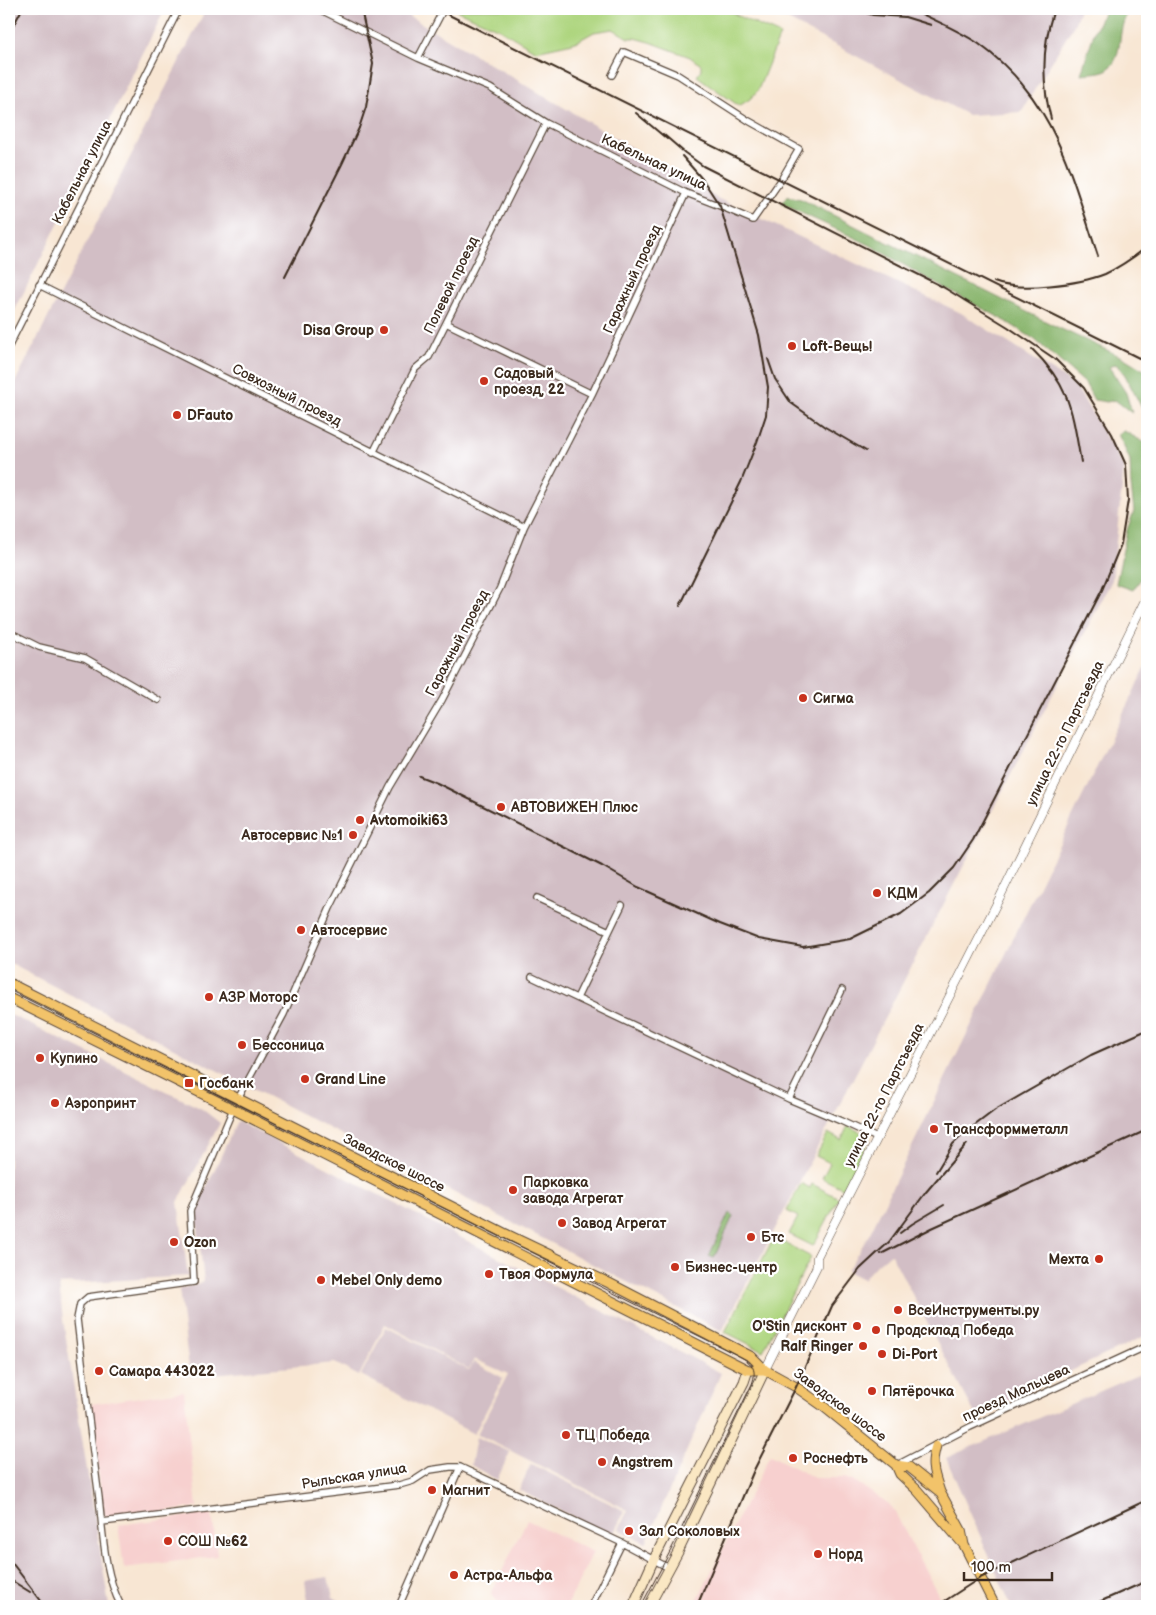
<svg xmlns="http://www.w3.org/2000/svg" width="1156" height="1615" viewBox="0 0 1156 1615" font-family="'Balsamiq Sans',sans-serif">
	<rect width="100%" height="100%" fill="#fff"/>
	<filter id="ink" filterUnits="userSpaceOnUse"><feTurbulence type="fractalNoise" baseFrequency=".02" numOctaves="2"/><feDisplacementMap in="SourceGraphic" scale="10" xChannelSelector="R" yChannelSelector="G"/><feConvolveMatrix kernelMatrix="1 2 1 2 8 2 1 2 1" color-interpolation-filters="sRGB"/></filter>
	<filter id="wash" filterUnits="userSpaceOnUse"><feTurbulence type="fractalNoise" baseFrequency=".0096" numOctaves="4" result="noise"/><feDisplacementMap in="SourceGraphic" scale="20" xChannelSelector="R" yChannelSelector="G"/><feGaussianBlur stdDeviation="1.12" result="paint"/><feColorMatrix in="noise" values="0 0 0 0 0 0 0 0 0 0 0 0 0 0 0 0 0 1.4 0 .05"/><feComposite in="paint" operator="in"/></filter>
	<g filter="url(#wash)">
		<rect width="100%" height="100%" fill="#f8e6d3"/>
		<path fill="#f7d0cf" d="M 184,1391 L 197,1507 L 111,1519 L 103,1513 L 91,1404 Z
			M 770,1455 L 814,1478 L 844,1478 L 856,1482 L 892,1507 L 941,1600 L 930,1606 L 694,1606 Z
			M 212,1513 L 217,1556 L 124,1568 L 118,1525 Z
			M 527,1520 L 593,1552 L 567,1606 L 502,1606 L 491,1594 Z"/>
		<path fill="#d2bec5" d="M 9,9 L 165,9 L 9,322 Z
			M 206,9 L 397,9 L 717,198 L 961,313 L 1075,385 L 1124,467 L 1112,580 L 722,1331 L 9,963 L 9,394 Z
			M 767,9 L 1080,9 L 1074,25 L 1021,112 L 968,115 Z
			M 1147,664 L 1147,1335 L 976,1416 L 891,1254 L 876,1265 L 863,1279 L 847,1271 L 870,1233 Z
			M 9,1014 L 202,1109 L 220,1123 L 178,1202 L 188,1276 L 59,1284 L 63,1320 L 109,1606 L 9,1606 Z
			M 237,1121 L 721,1373 L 646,1543 L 619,1529 L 628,1510 L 477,1434 L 508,1374 L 474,1359 L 469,1369 L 385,1324 L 359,1376 L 335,1363 L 190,1376 L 179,1289 L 204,1282 L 196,1210 Z
			M 386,1327 L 469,1370 L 474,1362 L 503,1378 L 474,1434 L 361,1375 Z
			M 1147,1371 L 1147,1606 L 1011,1606 L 946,1458 Z
			M 476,1437 L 510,1452 L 497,1480 L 471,1465 Z
			M 531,1464 L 625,1511 L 612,1536 L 519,1490 Z
			M 328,1577 L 333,1597 L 349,1606 L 304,1606 L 308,1600 L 305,1581 Z"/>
		<path fill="#aed57f" stroke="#74804e" d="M 453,9 L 726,9 L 742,18 L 780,35 L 758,90 L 750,99 L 739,106 L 697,76 L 701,71 L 701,65 L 690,57 L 650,42 L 635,38 L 628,38 L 613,29 L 594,32 L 578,41 L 568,44 L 536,51 L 499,29 Z
			M 848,1126 L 870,1137 L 844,1189 L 822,1178 L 830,1163 L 816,1156 L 828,1133 L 841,1140 Z
			M 801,1183 L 810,1188 L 812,1184 L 839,1198 L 813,1246 L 789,1234 L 798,1217 L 787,1211 Z
			M 774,1237 L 811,1257 L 763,1351 L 725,1332 Z"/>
		<path fill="#8ab66e" stroke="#627046" d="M 1106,9 L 1133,9 C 1114,21 1126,56 1108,69 C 1102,73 1089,73 1081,74 L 1095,30 Z
			M 787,196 L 801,199 L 1057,327 L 1124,358 L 1147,372 L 1147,418 L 1125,375 L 1116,364 L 1109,367 L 1126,393 L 1132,413 L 1115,400 L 1107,402 L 1094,400 L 1085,383 L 1034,339 L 1002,319 L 933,282 L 870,245 L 782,204 Z
			M 1124,431 L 1147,444 L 1147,570 L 1133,590 L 1116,584 L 1127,530 L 1134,511 L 1131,485 L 1130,460 L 1118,434 Z
			M 729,1213 L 733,1216 L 714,1258 L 709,1256 Z"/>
	</g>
	<g filter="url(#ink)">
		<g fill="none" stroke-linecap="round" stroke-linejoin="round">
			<defs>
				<path id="minor" d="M 319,9 L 418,58 L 490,88 L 546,123 L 686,193 L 720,206 L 753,220 L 781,180 L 799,149 L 749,121 L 678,75 L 624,52 L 612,75
					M 418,58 L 442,12 L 446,9
					M 39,285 L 524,527
					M 446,323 L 592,394
					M 9,346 L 179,9
					M 373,453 L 415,369 L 429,357 L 546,123
					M 9,632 L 39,647 L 85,658 L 158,700
					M 537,898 L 609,931
					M 532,977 L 789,1099 L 841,1121 L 877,1138
					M 577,998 L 622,905
					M 238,1099 L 284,1014 L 330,908 L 390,787 L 442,700 L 500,588 L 524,527 L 592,394 L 686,193
					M 789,1099 L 842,990
					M 899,1464 L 970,1427 L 1147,1346
					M 102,1522 L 399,1485 L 413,1481 L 430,1470 L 450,1467 L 460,1467 L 622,1543 L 669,1568
					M 121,1606 C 104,1573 103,1534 99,1498 C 91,1438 84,1379 77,1319 L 80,1304 L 88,1297 L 194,1282 L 190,1211 L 233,1109
					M 399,1606 L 460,1467
					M 591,1606 L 622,1543"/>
				<path id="tertiary" d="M 765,1370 L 817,1266 L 817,1257 L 1000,897 L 1147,596"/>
				<path id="secondary" d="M 633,1606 L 654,1559 L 744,1382 L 748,1370
					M 649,1606 L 678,1552 L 765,1370"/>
				<path id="primary" d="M 9,983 L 504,1233 L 609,1283 L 752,1357 L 765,1370 L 796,1387 L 823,1406 L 896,1465 L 909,1467 L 940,1492 L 961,1530 L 964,1545 L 995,1606
					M 9,998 L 219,1102 L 748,1370 L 765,1370
					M 936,1446 C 930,1466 934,1473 940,1492
					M 896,1465 L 900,1474 L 917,1490 L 964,1545"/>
			</defs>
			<use href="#minor" stroke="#574639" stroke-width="8"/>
			<use href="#tertiary" stroke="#574639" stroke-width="9"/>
			<use href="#secondary" stroke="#574639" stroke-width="11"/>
			<use href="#primary" stroke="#574639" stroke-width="11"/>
			<use href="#minor" stroke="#fff" stroke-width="5.5"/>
			<use href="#tertiary" stroke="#fff" stroke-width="8"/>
			<use href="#secondary" stroke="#fae7c3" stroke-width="9"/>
			<use href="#primary" stroke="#f2c36a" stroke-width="9"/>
			<path stroke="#3b2a1e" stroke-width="1" d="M 9,990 L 737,1355 C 751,1362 758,1368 752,1384 L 672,1548 L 641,1606"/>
			<path stroke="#3b2a1e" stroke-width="2" d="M 437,9 L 1147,362
				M 911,9 C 934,20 958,30 979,44 C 1055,99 1070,172 1098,256
				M 860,11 L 873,15 L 905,17 L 931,25
				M 9,34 L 22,9
				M 636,113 L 667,139
				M 1051,119 C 1041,81 1042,46 1054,9
				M 285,277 L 342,164 L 359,128 L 366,107 L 373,64 L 361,9
				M 994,282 C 1020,292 1080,284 1105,274 C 1120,267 1134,257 1147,247
				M 1032,349 C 1071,387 1072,412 1081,462
				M 768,359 L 775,379 L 791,403 L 825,427 L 866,451
				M 680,606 L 741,482 L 757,442 L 766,415 L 768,387 L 759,335 L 720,206 L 703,180 L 682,156
				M 419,776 L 437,783 L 602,866 L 638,887 L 720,924 L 759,939 L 803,947 L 850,939 L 901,914 L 929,893 L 954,868 L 973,840 L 987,813 L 1102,590 L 1121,544 L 1128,500 L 1126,465 L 1112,434 L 1084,388 L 1055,359 L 1008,327 L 943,287 L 703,166 L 685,153 L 663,134
				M 936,1172 L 953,1144 L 966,1132 L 995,1110 L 1091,1055 L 1147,1030
				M 900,1233 L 912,1224 L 944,1205
				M 881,1254 L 932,1228 L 1147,1130
				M 9,1559 L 45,1606
				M 9,1579 L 30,1592
				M 697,1606 L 754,1470 L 796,1387 L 832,1306 L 860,1269 L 889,1242 L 926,1192 L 967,1144
				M 937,1606 L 980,1578 L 1147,1500
				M 1090,1606 L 1147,1581"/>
		</g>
	</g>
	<g fill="#c8321e" stroke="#fff" stroke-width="2">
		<circle cx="384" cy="330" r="5"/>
		<circle cx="792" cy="346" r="5"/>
		<circle cx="484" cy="381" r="5"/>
		<circle cx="177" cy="415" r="5"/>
		<circle cx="803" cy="698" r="5"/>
		<circle cx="501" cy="807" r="5"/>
		<circle cx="360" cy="820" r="5"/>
		<circle cx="353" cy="835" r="5"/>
		<circle cx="877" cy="893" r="5"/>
		<circle cx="301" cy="930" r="5"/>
		<circle cx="209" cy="997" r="5"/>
		<circle cx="242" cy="1045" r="5"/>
		<circle cx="40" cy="1058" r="5"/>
		<circle cx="305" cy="1079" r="5"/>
		<rect x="184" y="1078" width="10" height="10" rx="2.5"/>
		<circle cx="55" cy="1103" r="5"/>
		<circle cx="934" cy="1129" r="5"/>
		<circle cx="513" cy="1190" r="5"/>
		<circle cx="562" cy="1223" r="5"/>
		<circle cx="751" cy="1237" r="5"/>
		<circle cx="174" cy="1242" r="5"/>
		<circle cx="1099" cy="1259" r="5"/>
		<circle cx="675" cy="1267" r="5"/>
		<circle cx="489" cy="1274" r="5"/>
		<circle cx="321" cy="1280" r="5"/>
		<circle cx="898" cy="1310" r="5"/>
		<circle cx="857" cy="1326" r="5"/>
		<circle cx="876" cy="1330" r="5"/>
		<circle cx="863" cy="1346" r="5"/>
		<circle cx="882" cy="1354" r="5"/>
		<circle cx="99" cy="1371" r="5"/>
		<circle cx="872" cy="1391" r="5"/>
		<circle cx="566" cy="1435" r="5"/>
		<circle cx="793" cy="1458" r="5"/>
		<circle cx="602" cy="1462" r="5"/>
		<circle cx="432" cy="1490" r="5"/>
		<circle cx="629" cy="1531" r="5"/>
		<circle cx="168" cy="1541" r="5"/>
		<circle cx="818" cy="1554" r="5"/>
		<circle cx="454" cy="1575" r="5"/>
	</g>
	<g text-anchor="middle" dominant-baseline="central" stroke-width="4.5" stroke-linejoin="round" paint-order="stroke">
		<g font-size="14" fill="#3b2a1e" stroke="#fff">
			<text transform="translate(654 162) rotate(25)">Кабельная улица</text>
			<text transform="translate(82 172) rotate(-63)">Кабельная улица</text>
			<text transform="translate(632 279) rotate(-65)">Гаражный проезд</text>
			<text transform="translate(451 285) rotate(-64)">Полевой проезд</text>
			<text transform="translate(287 395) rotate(27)">Совхозный проезд</text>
			<text transform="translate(457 643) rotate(-62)">Гаражный проезд</text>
			<text transform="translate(1065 733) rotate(-64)">улица 22-го Партсъезда</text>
			<text transform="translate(884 1095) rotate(-63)">улица 22-го Партсъезда</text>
			<text transform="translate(394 1163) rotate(27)">Заводское шоссе</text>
			<text transform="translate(1016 1393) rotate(-25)">проезд Мальцева</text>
			<text transform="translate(840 1405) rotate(37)">Заводское шоссе</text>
			<text transform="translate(354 1476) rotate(-9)">Рыльская улица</text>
		</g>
		<g font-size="14" font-weight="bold" fill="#3b2a1e" stroke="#fff" text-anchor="start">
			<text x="374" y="330" text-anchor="end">Disa Group</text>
			<text x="802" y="346">Loft-Вещь!</text>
			<text x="494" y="373">Садовый<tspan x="494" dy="16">проезд, 22</tspan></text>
			<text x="187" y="415">DFauto</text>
			<text x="813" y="698">Сигма</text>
			<text x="511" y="807">АВТОВИЖЕН Плюс</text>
			<text x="370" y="820">Avtomoiki63</text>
			<text x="343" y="835" text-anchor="end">Автосервис №1</text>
			<text x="887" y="893">КДМ</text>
			<text x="311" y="930">Автосервис</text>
			<text x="219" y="997">АЗР Моторс</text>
			<text x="252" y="1045">Бессоница</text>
			<text x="50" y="1058">Купино</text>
			<text x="315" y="1079">Grand Line</text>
			<text x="199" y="1083">Госбанк</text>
			<text x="65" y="1103">Аэропринт</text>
			<text x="944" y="1129">Трансформметалл</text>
			<text x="523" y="1182">Парковка<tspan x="523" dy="16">завода Агрегат</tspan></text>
			<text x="572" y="1223">Завод Агрегат</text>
			<text x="761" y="1237">Бтс</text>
			<text x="184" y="1242">Ozon</text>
			<text x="1089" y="1259" text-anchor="end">Мехта</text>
			<text x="685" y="1267">Бизнес-центр</text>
			<text x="499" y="1274">Твоя Формула</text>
			<text x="331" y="1280">Mebel Only demo</text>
			<text x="908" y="1310">ВсеИнструменты.ру</text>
			<text x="847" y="1326" text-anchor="end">O'Stin дисконт</text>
			<text x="886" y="1330">Продсклад Победа</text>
			<text x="853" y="1346" text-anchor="end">Ralf Ringer</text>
			<text x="892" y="1354">Di-Port</text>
			<text x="109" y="1371">Самара 443022</text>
			<text x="882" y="1391">Пятёрочка</text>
			<text x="576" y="1435">ТЦ Победа</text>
			<text x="803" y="1458">Роснефть</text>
			<text x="612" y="1462">Angstrem</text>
			<text x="442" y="1490">Магнит</text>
			<text x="639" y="1531">Зал Соколовых</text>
			<text x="178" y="1541">СОШ №62</text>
			<text x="828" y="1554">Норд</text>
			<text x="464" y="1575">Астра-Альфа</text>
		</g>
	</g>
	<rect width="1156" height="1615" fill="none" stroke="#fff" stroke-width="30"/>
	<path d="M964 1572v8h88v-8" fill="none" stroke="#3b2a1e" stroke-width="2.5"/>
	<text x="971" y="1572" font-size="15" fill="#3b2a1e" stroke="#ffffff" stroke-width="4" paint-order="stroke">100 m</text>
</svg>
